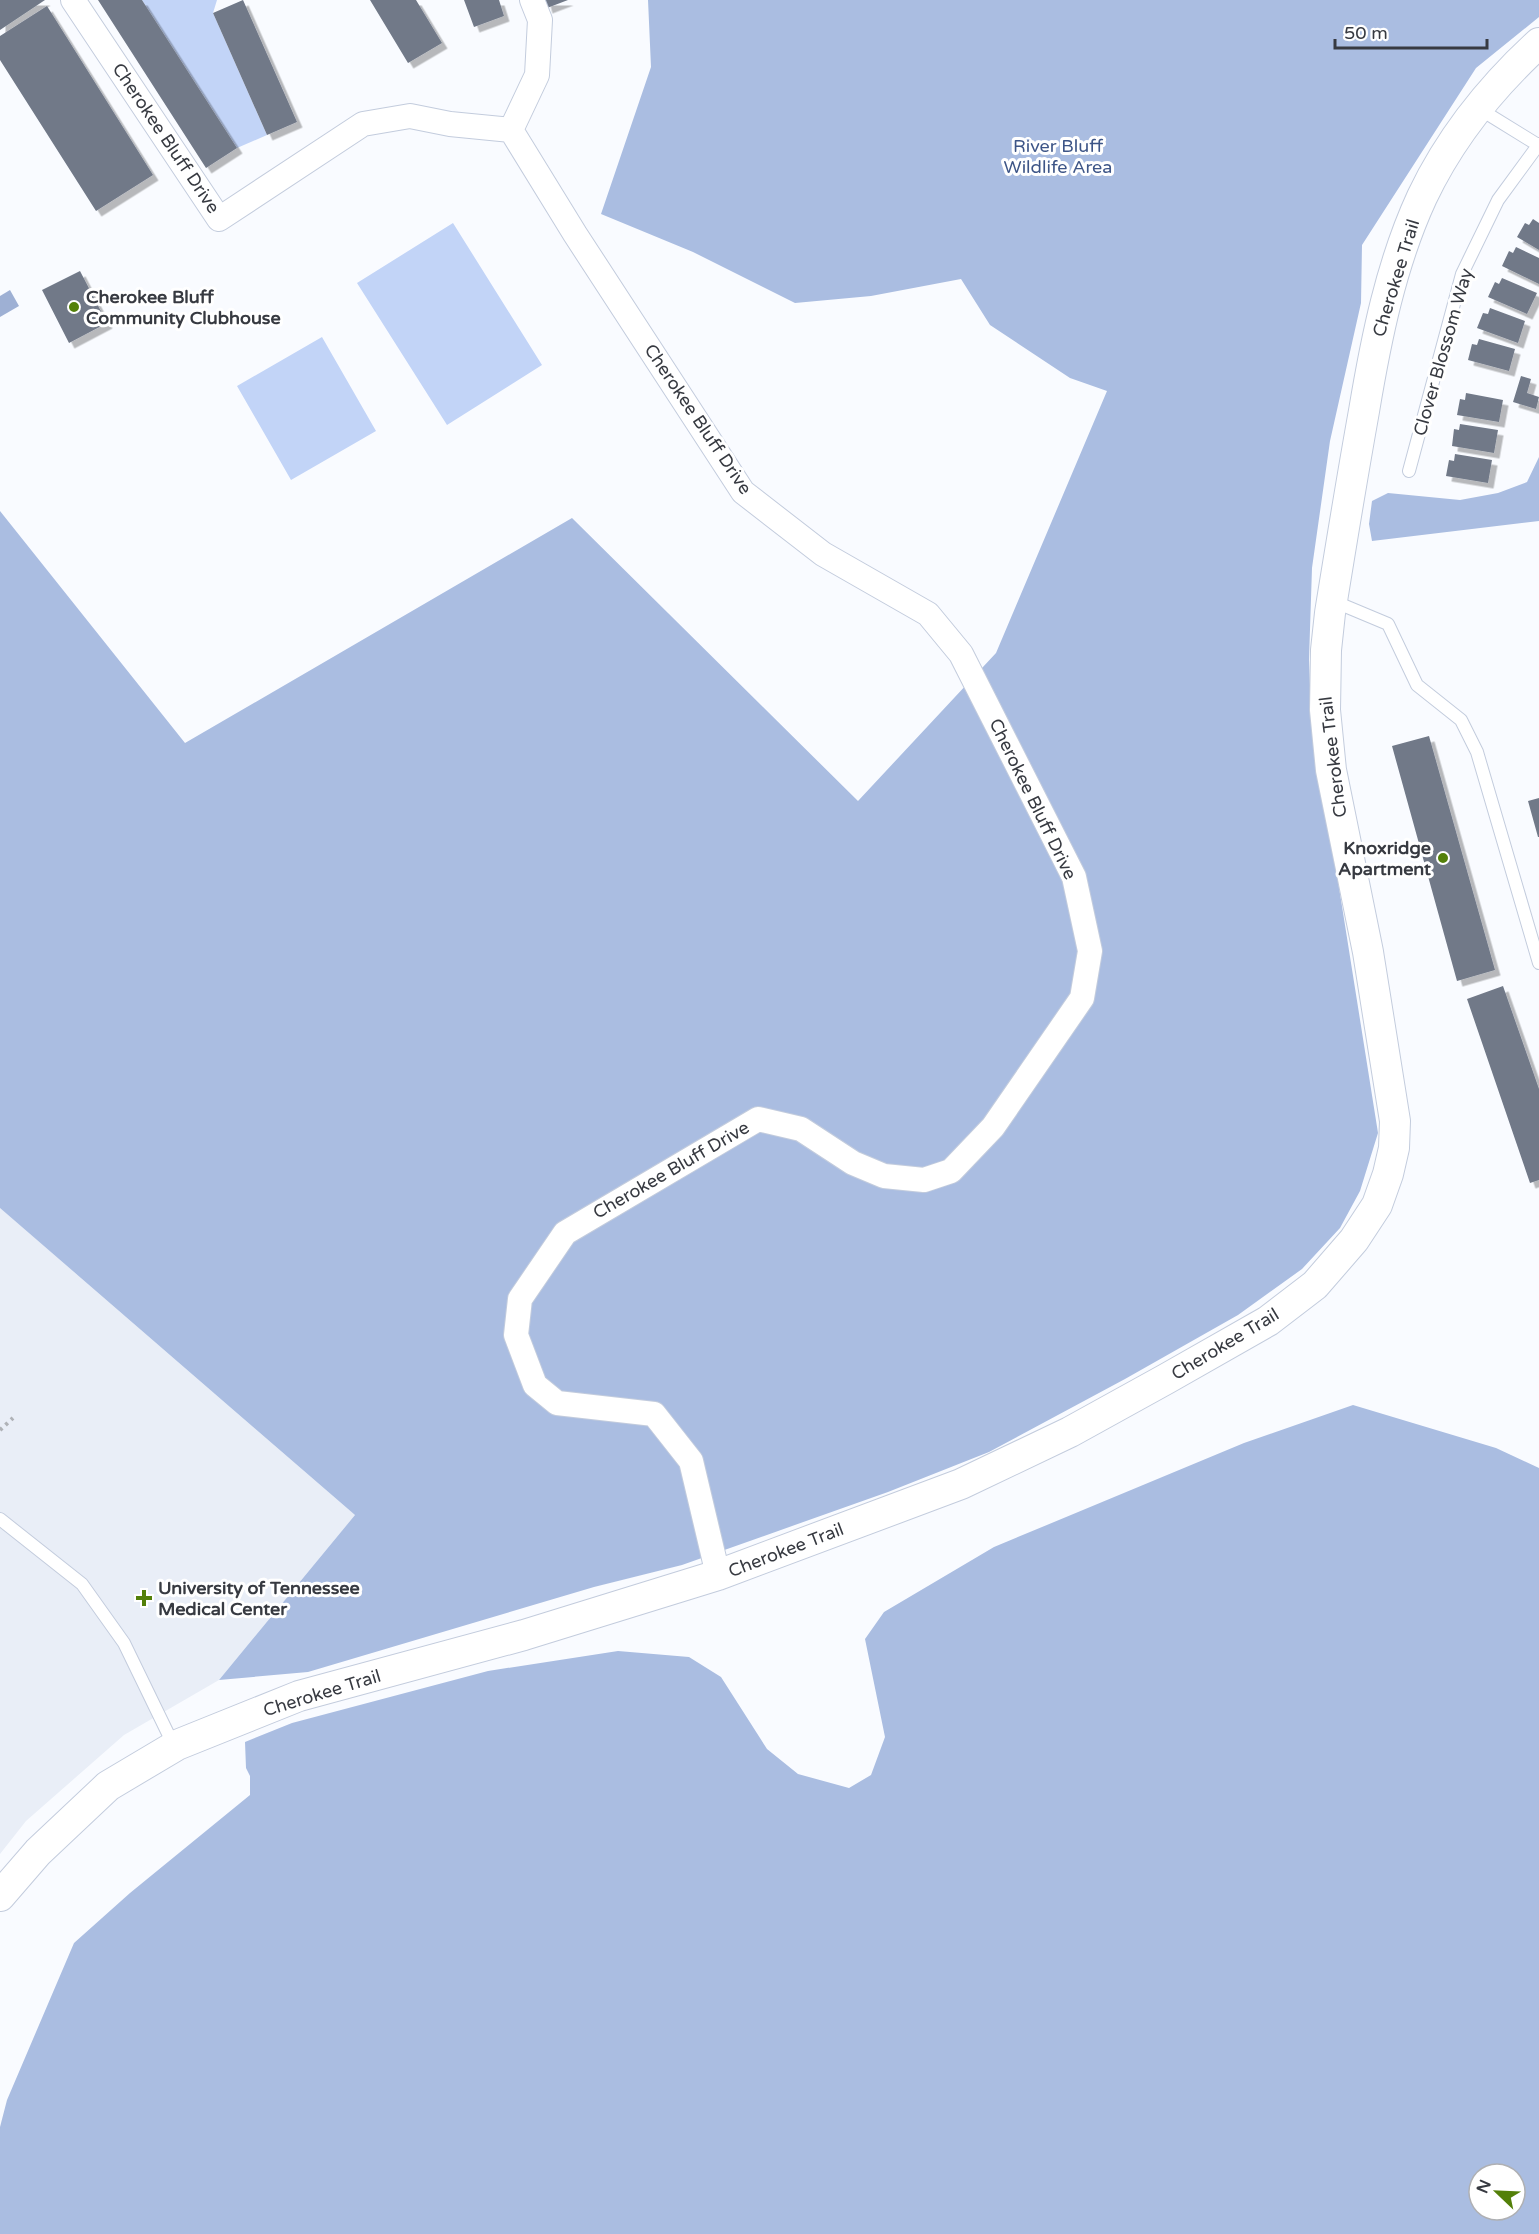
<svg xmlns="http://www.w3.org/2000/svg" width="1539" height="2234" viewBox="0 0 1539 2234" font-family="'Varela Round',sans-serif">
	<defs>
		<filter id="shadow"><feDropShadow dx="5.5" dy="5.5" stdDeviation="0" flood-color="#0004"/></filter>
	</defs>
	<rect width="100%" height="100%" fill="#f9fbff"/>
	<path fill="#e9eef7" d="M 0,1208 L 355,1515 L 219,1680 L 124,1735 L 26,1821 L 0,1854 Z"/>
	<path fill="#c2d4f7" d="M 142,0 L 217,0 L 213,13 L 267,135 L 237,148 Z
		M 453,223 L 542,365 L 447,425 L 357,283 Z
		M 322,337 L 376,431 L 291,480 L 237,386 Z"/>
	<path fill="#aabde1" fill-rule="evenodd" d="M 648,0 L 1539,0 L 1539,17 L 1476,68 L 1362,245 L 1361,303 L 1330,441 L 1312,568 L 1309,660 L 1311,711 L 1378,1133 L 1360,1191 L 1340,1228 L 1302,1269 L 1238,1315 L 1125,1379 L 989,1452 L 888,1492 L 682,1565 L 594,1587 L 308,1672 L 219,1680 L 355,1515 L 0,1208 L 0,511 L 185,743 L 572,518 L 858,801 L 996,653 L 1107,391 L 1070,378 L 990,325 L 961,279 L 871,296 L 795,303 L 693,252 L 601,214 L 651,67 Z
		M 1539,457 L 1539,521 L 1372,541 L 1369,524 L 1372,501 L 1388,493 L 1460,500 L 1498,493 L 1527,482 Z
		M 1353,1405 L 1496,1448 L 1539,1468 L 1539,2234 L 0,2234 L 0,2127 L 7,2100 L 74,1943 L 130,1893 L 250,1795 L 250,1776 L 246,1768 L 245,1742 L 292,1723 L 488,1671 L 618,1651 L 689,1657 L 721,1677 L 767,1749 L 798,1774 L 849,1788 L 871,1775 L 885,1737 L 865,1639 L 884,1612 L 994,1547 L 1244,1443 ZM 1479,2174 L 1515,2174 L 1515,2210 L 1479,2210 Z"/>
	<path fill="#9eb0d4" d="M 10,290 L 19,306 L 0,317 L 0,296 Z"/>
	<path fill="#717988" filter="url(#shadow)" d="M 0,0 L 45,0 L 0,30 Z
		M 98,0 L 142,0 L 237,148 L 206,168 Z
		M 243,0 L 297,122 L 267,135 L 213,13 Z
		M 370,0 L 416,0 L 442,43 L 408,63 Z
		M 464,0 L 499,0 L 504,16 L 474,27 Z
		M 545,0 L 568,0 L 547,8 Z
		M 47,6 L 153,175 L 96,211 L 0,60 L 0,36 Z
		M 1533,219 L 1539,223 L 1539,250 L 1517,237 L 1525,223 L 1529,225 Z
		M 1516,247 L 1539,258 L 1539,284 L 1502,266 L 1509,251 L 1513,253 Z
		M 80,271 L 107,323 L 69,343 L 42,290 Z
		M 1502,278 L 1537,293 L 1527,314 L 1488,297 L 1495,282 L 1499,284 Z
		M 1490,308 L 1525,321 L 1518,343 L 1477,328 L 1483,313 L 1488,314 Z
		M 1479,339 L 1515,349 L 1509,371 L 1468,360 L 1472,344 L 1477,345 Z
		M 1521,376 L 1531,379 L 1527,393 L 1539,397 L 1536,409 L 1513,402 Z
		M 1466,393 L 1503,400 L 1499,422 L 1457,415 L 1460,399 L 1465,400 Z
		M 1460,424 L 1498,430 L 1494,453 L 1452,446 L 1454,429 L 1459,430 Z
		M 1455,454 L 1492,460 L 1488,483 L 1446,476 L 1449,460 L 1454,461 Z
		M 1429,736 L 1495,970 L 1457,981 L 1392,746 Z
		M 1539,798 L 1539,837 L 1538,837 L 1528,801 Z
		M 1503,986 L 1539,1089 L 1539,1180 L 1530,1183 L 1467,999 Z"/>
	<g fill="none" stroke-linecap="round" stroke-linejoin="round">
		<defs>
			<path id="service" d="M 1478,108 L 1538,145
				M 1409,471 L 1462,274 L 1498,200 L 1539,144
				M 1333,601 L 1388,624 L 1417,685 L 1461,720 L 1477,752 L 1539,963
				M 0,1519 L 82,1584 L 124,1643 L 174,1746"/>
			<path id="minor" d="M 73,0 L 219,219 L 363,124 L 410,116 L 450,124 L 511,130
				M 511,130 L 575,234 L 743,492 L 823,554 L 928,614 L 961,654 L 1074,877 L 1090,951 L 1082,998 L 993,1127 L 951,1171 L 924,1180 L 884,1176 L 853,1163 L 801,1129 L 758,1119 L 565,1233 L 520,1299 L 516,1335 L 535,1385 L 557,1403 L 654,1414 L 691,1461 L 718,1575
				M 511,130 L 537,75 L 540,20 L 532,0"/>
			<path id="tertiary" d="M 0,1896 L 38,1852 L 108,1786 L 177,1745 L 299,1696 L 524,1635 L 718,1575 L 961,1484 L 1070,1432 L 1166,1379 L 1268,1321 L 1315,1285 L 1354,1240 L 1377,1205 L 1388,1174 L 1394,1148 L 1395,1121 L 1368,952 L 1331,770 L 1325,710 L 1326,650 L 1330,613 C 1341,545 1352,478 1364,411 C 1376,339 1391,264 1422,197 C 1450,138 1491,87 1539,43"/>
		</defs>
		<use href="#service" stroke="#c3ccdd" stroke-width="14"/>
		<use href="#minor" stroke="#c3ccdd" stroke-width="26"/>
		<use href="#tertiary" stroke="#c3ccdd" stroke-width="32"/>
		<path stroke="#afb2b7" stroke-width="4" stroke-dasharray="3 4.5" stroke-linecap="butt" d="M 0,1430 L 13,1418"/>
		<use href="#service" stroke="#fff" stroke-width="12"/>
		<use href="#minor" stroke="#fff" stroke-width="24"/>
		<use href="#tertiary" stroke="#fff" stroke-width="30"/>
	</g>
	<g fill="#538009" stroke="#fff" stroke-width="2">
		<circle cx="74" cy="307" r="6"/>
		<circle cx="1443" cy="858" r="6"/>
		<path d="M141 1589h6v6h6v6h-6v6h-6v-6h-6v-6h6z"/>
	</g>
	<g text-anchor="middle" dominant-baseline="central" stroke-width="6" stroke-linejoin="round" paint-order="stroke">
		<g font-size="18" fill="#373a41" stroke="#fff">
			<text transform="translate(166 138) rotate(56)">Cherokee Bluff Drive</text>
			<text transform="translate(1396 278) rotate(-73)">Cherokee Trail</text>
			<text transform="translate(1443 352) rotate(-74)">Clover Blossom Way</text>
			<text transform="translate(698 419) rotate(56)">Cherokee Bluff Drive</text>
			<text transform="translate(1333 757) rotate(-97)">Cherokee Trail</text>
			<text transform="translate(1033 799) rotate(64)">Cherokee Bluff Drive</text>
			<text transform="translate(671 1170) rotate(-30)">Cherokee Bluff Drive</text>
			<text transform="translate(1225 1344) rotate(-31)">Cherokee Trail</text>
			<text transform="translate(786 1550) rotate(-21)">Cherokee Trail</text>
			<text transform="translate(322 1693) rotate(-17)">Cherokee Trail</text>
		</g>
		<g font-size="18" fill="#3d5587" stroke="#fff">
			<text x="1058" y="146">River Bluff<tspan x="1058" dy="21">Wildlife Area</tspan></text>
		</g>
		<g font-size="18" font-weight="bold" fill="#373a41" stroke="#fff" text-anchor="start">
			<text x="86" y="297">Cherokee Bluff<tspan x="86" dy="21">Community Clubhouse</tspan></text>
			<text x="1431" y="848" text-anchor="end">Knoxridge<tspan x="1431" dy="21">Apartment</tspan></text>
			<text x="158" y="1588">University of Tennessee<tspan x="158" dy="21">Medical Center</tspan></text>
		</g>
	</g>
	<g transform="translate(1497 2192) rotate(293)"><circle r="28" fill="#ffffff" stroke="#afb0b3" stroke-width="1.5"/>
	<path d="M0-4.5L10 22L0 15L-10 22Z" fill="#538009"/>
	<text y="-9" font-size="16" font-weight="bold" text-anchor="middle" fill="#373a41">N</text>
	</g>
	<path d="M1335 39v9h152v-9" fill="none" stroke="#373a41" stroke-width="3"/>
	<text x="1344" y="39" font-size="18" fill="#373a41" stroke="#ffffff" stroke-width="4.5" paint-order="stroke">50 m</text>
</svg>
